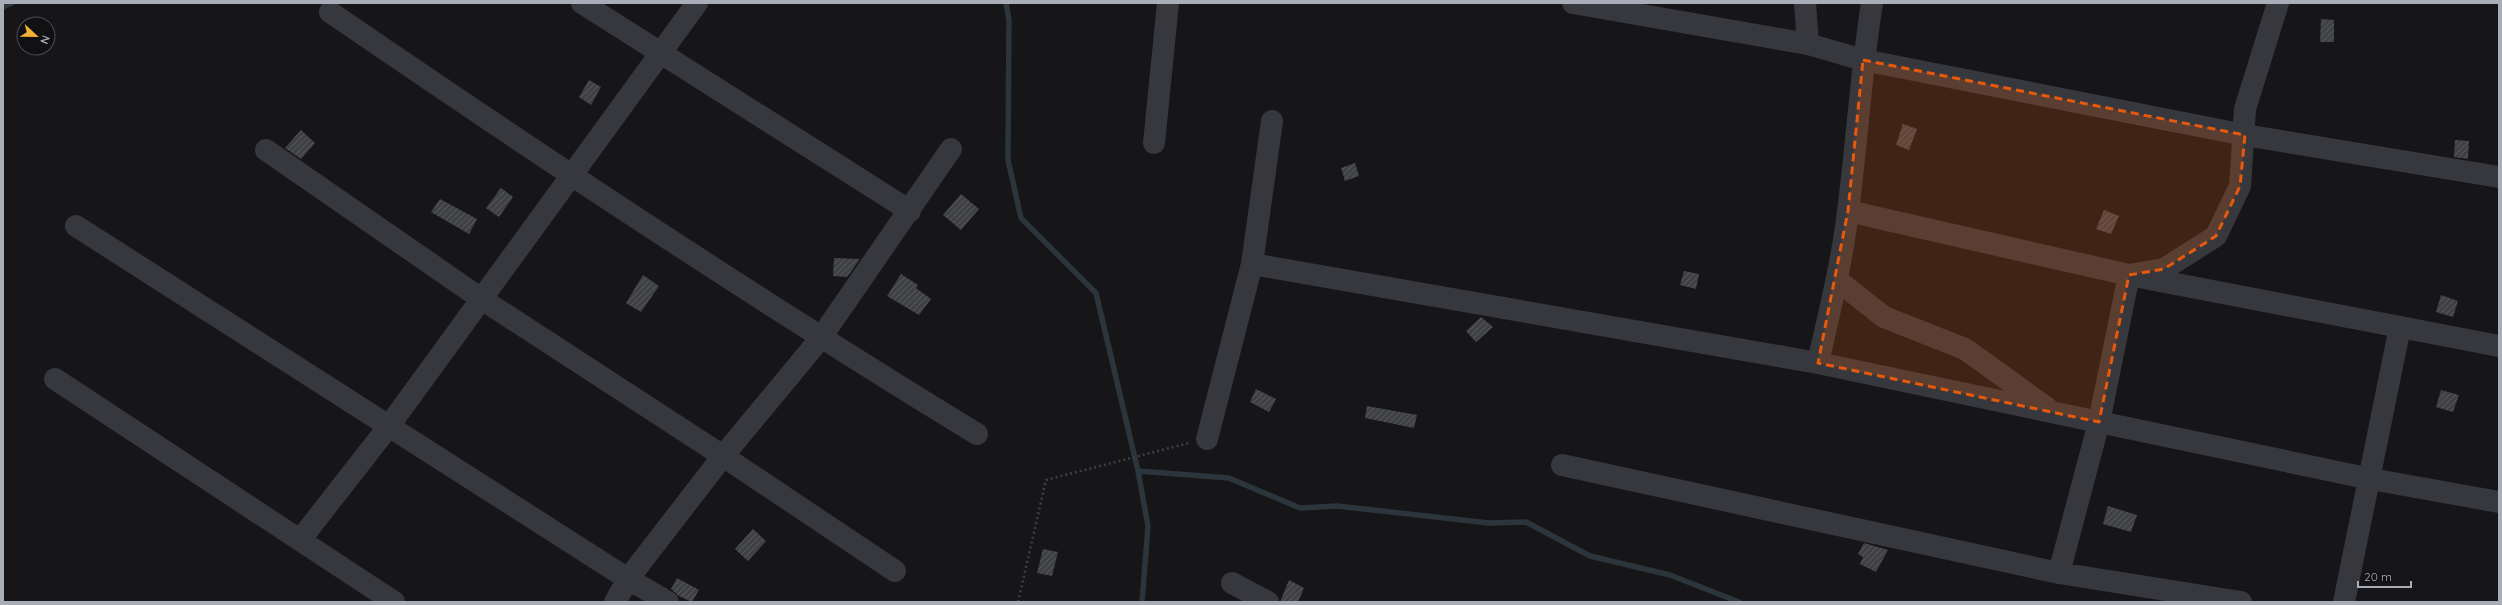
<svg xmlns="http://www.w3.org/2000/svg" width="2502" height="605" viewBox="0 0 2502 605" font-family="Quicksand,sans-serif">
	<defs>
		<pattern id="building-hatch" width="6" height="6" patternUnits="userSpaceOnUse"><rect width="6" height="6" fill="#404145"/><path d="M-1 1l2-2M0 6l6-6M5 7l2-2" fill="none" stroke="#595a5e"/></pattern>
	</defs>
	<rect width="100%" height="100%" fill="#161618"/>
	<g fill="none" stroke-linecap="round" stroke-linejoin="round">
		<path stroke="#2c353c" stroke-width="5.5" d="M 1006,3 L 1009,20 L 1008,160 L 1021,218 L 1096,293 L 1138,471 L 1148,526 L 1142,602
			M 3,7 L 12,3
			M 1138,471 L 1229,478 L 1300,508 L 1337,506 L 1489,523 L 1526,522 L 1590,556 L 1670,575 L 1739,602"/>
	</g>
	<path fill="url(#building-hatch)" d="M 2321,19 L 2334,20 L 2334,42 L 2320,42 Z
		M 589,80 L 601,87 L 591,105 L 579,97 Z
		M 1903,124 L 1917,129 L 1909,150 L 1896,145 Z
		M 301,130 L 315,143 L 301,159 L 285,148 Z
		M 2455,140 L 2469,141 L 2468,159 L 2454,157 Z
		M 1355,163 L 1359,176 L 1345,181 L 1341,168 Z
		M 501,188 L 513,197 L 499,217 L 486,208 Z
		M 961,194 L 979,209 L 961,230 L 943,215 Z
		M 440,199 L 477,219 L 469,234 L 431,212 Z
		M 2104,210 L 2119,216 L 2111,234 L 2096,229 Z
		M 834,258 L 860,259 L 847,277 L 833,276 Z
		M 1684,271 L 1699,274 L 1696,289 L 1680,285 Z
		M 901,274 L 918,285 L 916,288 L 931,299 L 919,315 L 887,296 Z
		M 643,275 L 659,286 L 641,312 L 626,303 Z
		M 2441,295 L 2458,301 L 2453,317 L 2436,312 Z
		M 1481,317 L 1493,327 L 1476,342 L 1466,331 Z
		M 1256,389 L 1276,399 L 1269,412 L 1250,402 Z
		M 2441,390 L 2459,395 L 2453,412 L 2436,407 Z
		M 1367,406 L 1417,415 L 1414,428 L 1365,418 Z
		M 2108,506 L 2137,515 L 2131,532 L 2103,524 Z
		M 753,529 L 766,541 L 748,561 L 735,549 Z
		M 1864,543 L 1888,550 L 1876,572 L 1860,564 L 1863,557 L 1858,554 Z
		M 1043,549 L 1058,552 L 1052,576 L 1037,573 Z
		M 677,578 L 699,590 L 692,602 L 679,596 L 671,589 Z
		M 1289,580 L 1304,588 L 1298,602 L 1280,602 Z"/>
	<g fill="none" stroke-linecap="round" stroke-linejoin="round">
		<path stroke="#3d3f44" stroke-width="2.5" stroke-dasharray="2 3" stroke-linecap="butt" d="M 1018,602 L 1046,480 L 1189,443"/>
		<path stroke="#37383d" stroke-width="22" d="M 582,3 L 910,211
			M 1573,3 L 1808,44 L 1863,60 L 2245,135 L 2499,177
			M 1805,3 L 1808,44
			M 330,12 C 543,158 757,300 977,434
			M 1154,143 L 1168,3
			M 266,150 L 480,298 L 723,456 L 895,571
			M 1848,211 L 2129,275 L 2164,269 L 2216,236 L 2240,186 L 2245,109 L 2278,3
			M 76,226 L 628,579 L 668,602
			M 1252,264 L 1818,363 L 2371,479 L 2499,502
			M 1837,280 L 1884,317 L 1965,349 L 2047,408
			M 1818,363 C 1829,313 1842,263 1848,211 C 1857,142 1861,72 1872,3
			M 55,379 L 394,602
			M 1207,439 L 1252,264 L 1272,121
			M 1562,465 L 2059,573 L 2241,602
			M 300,540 L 389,426 L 697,3
			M 2059,573 L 2099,422 L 2129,275 L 2499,346
			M 1232,583 L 1268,602
			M 615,602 L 628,579 L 723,456 L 820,339 L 951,149
			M 2344,602 L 2400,327"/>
	</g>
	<path fill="#e8590c" fill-opacity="0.2" stroke="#e8590c" stroke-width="3" stroke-dasharray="8 5" stroke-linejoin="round" d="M 1863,60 L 2245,135 L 2240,186 L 2216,236 L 2164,269 L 2129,275 L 2099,422 L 1818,363 L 1848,211 Z"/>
	<rect width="2502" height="605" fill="none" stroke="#a8adb8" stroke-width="8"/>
	<g transform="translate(36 36) rotate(112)"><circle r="19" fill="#111113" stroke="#4d4f55"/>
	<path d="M0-3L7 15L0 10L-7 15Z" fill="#f2b134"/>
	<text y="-6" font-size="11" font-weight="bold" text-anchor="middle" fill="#a8adb8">N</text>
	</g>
	<path d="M2358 581v6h53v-6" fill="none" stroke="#a8adb8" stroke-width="2"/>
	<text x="2364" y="581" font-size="12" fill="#a8adb8" stroke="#111113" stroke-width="3" paint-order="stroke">20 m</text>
</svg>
